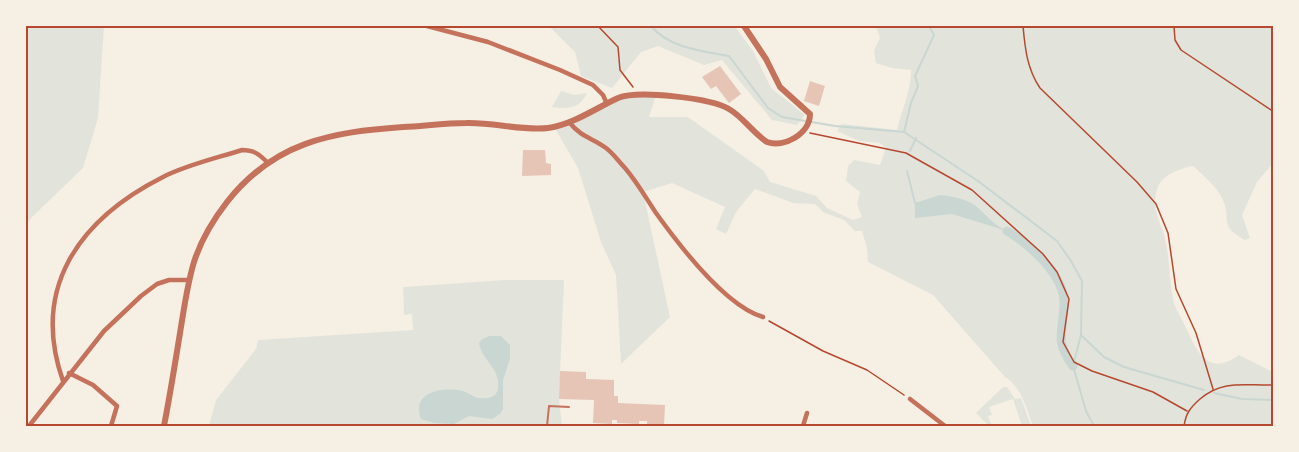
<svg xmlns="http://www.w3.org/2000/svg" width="1299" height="452" viewBox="0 0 1299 452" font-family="Raleway,sans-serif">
	<rect width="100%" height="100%" fill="#f6efe4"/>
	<path fill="#e2e4dc" d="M 26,26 L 104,26 L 98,118 L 83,168 L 30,219 L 26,228 Z
		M 546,26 L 695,26 L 704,27 L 706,26 L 736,26 L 736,28 L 753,51 L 771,88 L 805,115 L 797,125 L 772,120 L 722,60 L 704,65 L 658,46 L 641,52 L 612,88 L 581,76 L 575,52 L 552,29 Z
		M 872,26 L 1273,26 L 1273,163 L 1257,182 L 1242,215 L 1250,238 L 1245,240 C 1217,225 1233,221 1222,198 C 1216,186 1203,175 1193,166 C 1180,168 1160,176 1157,190 C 1151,209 1161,222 1165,239 C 1170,259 1169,279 1173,299 C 1175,309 1182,319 1186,328 C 1198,353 1208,377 1239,355 L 1273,372 L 1273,426 L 1033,426 C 1026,408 1022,388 1005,377 L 933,295 L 868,262 L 867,248 L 862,231 L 855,231 L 844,220 L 823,212 L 815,204 L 793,203 L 755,189 L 736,212 L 726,234 L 716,229 L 725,207 L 672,183 L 643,192 L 670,317 L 621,364 L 616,275 L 601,242 L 578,168 L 554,127 L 619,98 L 656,95 L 649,117 L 688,117 L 764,171 L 770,182 L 816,196 L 827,208 L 853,220 L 862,217 L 857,204 L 860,192 L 846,181 L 848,166 L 854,160 L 880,165 L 886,148 L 880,143 L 859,141 L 837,131 L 842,124 L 897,130 C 902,109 911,92 911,70 L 892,68 L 876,63 L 874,50 L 880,38 L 877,29 Z
		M 561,91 L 574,95 L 587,93 C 580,109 568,109 552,107 Z
		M 505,280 L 564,280 L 559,399 L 562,426 L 209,426 L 216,400 L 256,349 L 258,340 L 413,330 L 412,314 L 404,315 L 403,287 Z
		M 1003,387 L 1007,387 L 1015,399 L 1021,398 L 1031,426 L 1022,426 L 1013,399 L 989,407 L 992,415 L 988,416 L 992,426 L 989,426 L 976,413 Z"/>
	<path fill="#c9d6d2" d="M 940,195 C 952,196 968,199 977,207 C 987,216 994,225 1007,231 L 952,214 L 915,218 L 915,203 Z
		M 489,336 L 501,336 L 510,345 L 510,359 L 503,380 L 503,409 L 500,414 L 492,419 L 469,416 L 454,424 L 435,423 L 421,419 C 410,392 443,386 463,391 C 469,393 474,398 480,398 C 488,399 496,398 498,389 C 501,368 482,361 479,343 L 482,339 Z"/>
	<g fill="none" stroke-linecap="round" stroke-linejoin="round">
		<path stroke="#c9d6d2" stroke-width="2" d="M 651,26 C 669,48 702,51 729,56 L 768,108 L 782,117 L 835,126 L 904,132 L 978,181 L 1057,241 L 1071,261 L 1082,281 L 1081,335 L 1073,366 L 1086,411 L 1094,426
			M 904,132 L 911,103 L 918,86 L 915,76 L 934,35 L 929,26
			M 910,151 L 916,138
			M 907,171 L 915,203
			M 1081,335 L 1104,357 L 1124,367 L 1204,390
			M 1214,393 L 1242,399 L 1274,400"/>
		<path stroke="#c9d6d2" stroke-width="9" d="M 1007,231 C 1029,244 1066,276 1064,305 C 1063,335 1054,339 1073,366"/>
	</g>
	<path fill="#e6c5b7" d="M 720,66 L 741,94 L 729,103 L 716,86 L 711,89 L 702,77 Z
		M 810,81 L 825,86 L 819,106 L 804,101 Z
		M 523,150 L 545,150 L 546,163 L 551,164 L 551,175 L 522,176 Z
		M 560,371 L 586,372 L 586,379 L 614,380 L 614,396 L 618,396 L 618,403 L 665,405 L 664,426 L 647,426 L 647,421 L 639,421 L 639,424 L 617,423 L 617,420 L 612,420 L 612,424 L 593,423 L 594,400 L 559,399 Z"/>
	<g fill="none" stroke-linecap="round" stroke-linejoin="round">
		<path stroke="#b5482f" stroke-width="1.5" d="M 598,26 L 618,47 L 620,70 L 633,87
			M 1023,26 C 1025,48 1027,69 1040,88 L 1137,182 L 1156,204 L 1168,233 L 1176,289 L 1196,333 L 1213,389
			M 1174,26 L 1175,40 L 1181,50 L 1274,112
			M 810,133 L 906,153 L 972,190 L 1043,254 L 1057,272 L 1069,299 L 1063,342 L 1074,362 L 1092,371 L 1153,392 L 1187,411
			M 769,321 L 823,351 L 867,370 L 904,395
			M 1184,426 C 1186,413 1190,408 1200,399 C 1223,379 1246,386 1274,385"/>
		<path stroke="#c5725c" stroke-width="2" d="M 547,426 L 549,406 L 569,407"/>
		<path stroke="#c5725c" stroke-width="4.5" d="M 427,26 L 488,42 L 560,70 L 593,85 L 603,95 L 607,104
			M 569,122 C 582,138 591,137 606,148 C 613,153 619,162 625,168 C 637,182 646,198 656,213 C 679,245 725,306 763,317
			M 69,373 L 93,385 L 117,406 L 111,426
			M 63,381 C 30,287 80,219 163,177 C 186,165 217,158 242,150 C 254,150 259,154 268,163
			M 910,399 L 945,426
			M 29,426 L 104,331 L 141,296 L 157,284 L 169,280 L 189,280
			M 803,426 L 807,413"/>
		<path stroke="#c5725c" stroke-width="6" d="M 164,426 C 170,395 175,364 180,333 C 184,309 187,285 194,262 C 201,240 213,220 227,202 C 274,142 331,132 403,127 C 424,126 445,123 466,123 C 493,122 521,131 548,128 C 572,125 596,108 618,98 C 638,90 711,98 729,109 C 743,117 753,133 767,142 C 784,148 810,134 810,114 L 780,87 L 766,59 L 744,26"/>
	</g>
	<rect width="1299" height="452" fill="none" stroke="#f6efe4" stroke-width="54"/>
	<rect x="27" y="27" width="1245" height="398" fill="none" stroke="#b5482f" stroke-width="2"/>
</svg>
